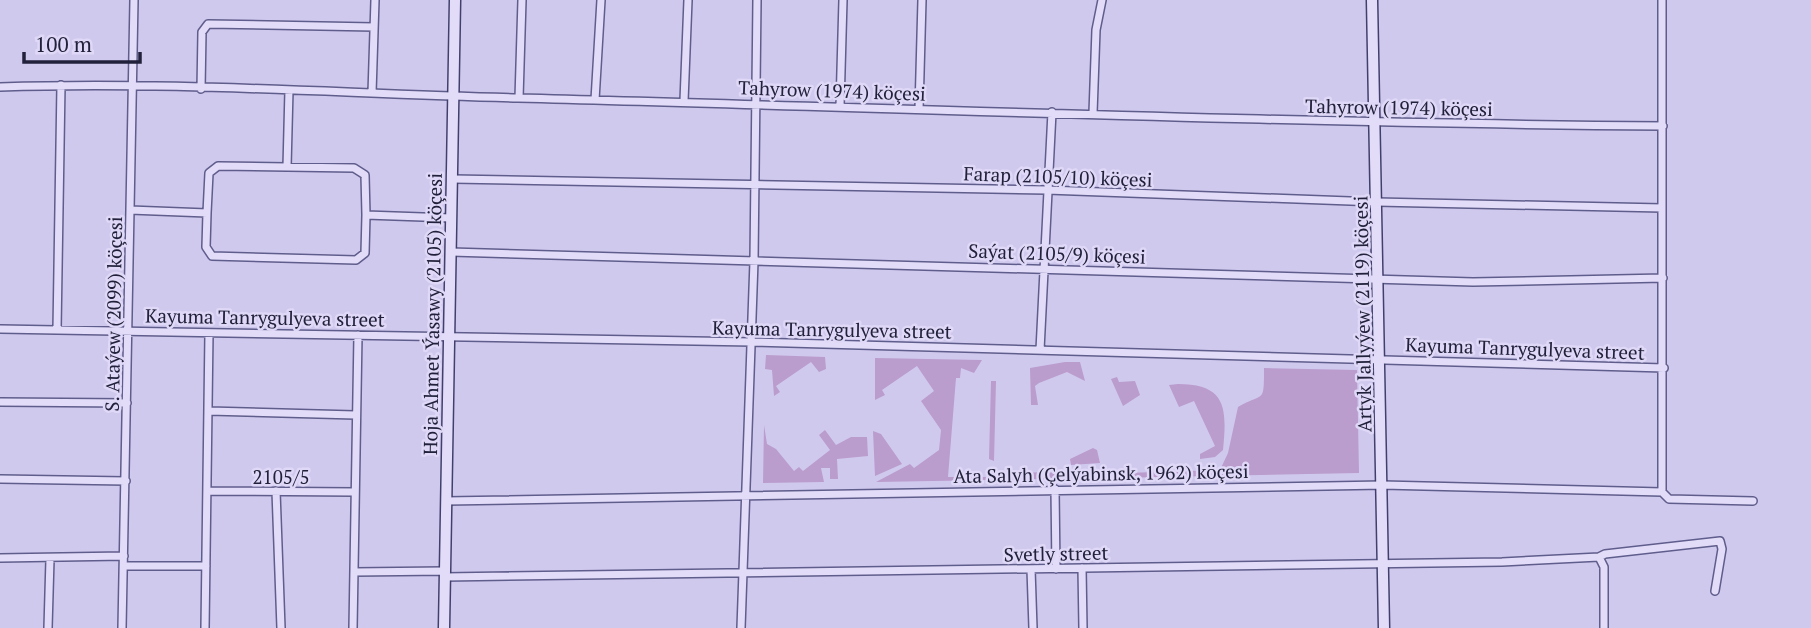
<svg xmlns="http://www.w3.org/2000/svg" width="1811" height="628" viewBox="0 0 1811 628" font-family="'PT Serif',serif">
	<rect width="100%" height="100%" fill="#d0c9ee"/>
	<path fill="#ba9ccd" d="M 766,355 L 825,357 L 826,369 L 819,372 L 811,362 L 776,386 L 780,392 L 774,396 L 772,370 L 765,369 Z
		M 875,358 L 982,360 L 974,373 L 961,368 L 960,378 L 956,378 L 948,477 L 987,477 L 987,472 L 1104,473 L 1104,478 L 876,482 L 910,464 L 914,468 L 939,450 L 941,430 L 921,401 L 934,391 L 917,366 L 882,390 L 885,395 L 875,400 Z
		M 1065,362 L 1080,362 L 1085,381 L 1067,372 L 1039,383 L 1035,386 L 1038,405 L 1031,405 L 1030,368 Z
		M 1264,368 L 1357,370 L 1359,473 L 1115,478 L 1125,473 L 1220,470 L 1228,453 L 1238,407 C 1264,392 1264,405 1264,368 Z
		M 1117,377 L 1119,382 L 1135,381 L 1140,395 L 1123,406 L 1111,379 Z
		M 991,381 L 996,381 L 994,461 L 989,459 Z
		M 1178,384 C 1227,384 1227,409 1223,450 L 1215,457 L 1200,459 L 1200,454 L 1215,446 L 1194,401 L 1179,407 L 1169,385 Z
		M 764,425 L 767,444 L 776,449 L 794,471 L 799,467 L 803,471 L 830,450 L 819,435 L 825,430 L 836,445 L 851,437 L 867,437 L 868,456 L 837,459 L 838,479 L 830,479 L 830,468 L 821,468 L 824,482 L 763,483 Z
		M 873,431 L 881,434 L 902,464 L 875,476 Z
		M 1093,448 L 1097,450 L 1100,463 L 1071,465 L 1070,459 Z"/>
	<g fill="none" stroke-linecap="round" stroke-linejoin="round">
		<defs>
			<path id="street" d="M 1662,0 L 1662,492
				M 0,87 C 173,81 346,94 518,98 C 900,108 1281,123 1663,126
				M 201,89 L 202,32 L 208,24 L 374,27
				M 372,93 L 375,0
				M 519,98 L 522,0
				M 595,100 L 601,0
				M 684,101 L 688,0
				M 840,106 L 843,0
				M 919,109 L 922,0
				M 1093,113 L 1096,30 L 1102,0
				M 287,167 L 289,90
				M 453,179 L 1047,190 L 1377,202 L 1662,208
				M 130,210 L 207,213 L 209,173 L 218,166 L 354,168 L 365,175 L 366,215 L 451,218
				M 207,213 L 206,247 L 212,256 L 356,260 L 365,253 L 366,215
				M 451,252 L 1473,282 L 1663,278
				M 0,329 L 752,342 L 1664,368
				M 57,330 L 61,85
				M 1040,350 L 1052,112
				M 0,402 L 127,403
				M 209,411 L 355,415
				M 0,479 L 126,481
				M 1055,489 L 1056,569
				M 207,491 L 355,492
				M 276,491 L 281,628
				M 446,501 L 1383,485 L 1662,492 L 1669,499 L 1753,501
				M 1599,557 L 1605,554 L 1720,541 L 1722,549 L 1715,591
				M 0,558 L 124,556
				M 124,566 L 206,566
				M 1082,568 L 1083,628
				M 1031,569 L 1033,628
				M 354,572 L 445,571
				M 445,577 L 1502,562 L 1599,557 L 1604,567 L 1604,628
				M 48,628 L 50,559
				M 122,628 L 134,0
				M 205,628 L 209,333
				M 353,628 L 358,335
				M 741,628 L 754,261 L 757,0"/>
			<path id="secondary" d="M 1372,0 L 1384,628
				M 444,628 L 455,0"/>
		</defs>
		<use href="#street" stroke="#5f5d8b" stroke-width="10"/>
		<use href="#secondary" stroke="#41406d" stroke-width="13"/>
		<use href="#street" stroke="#e2dcf9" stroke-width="7"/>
		<use href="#secondary" stroke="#e2dcf9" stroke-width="10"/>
	</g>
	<g text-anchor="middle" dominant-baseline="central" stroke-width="5" stroke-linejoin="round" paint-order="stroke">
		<g font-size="19" fill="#21213b" stroke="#dfd8f6">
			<text transform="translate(832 90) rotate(2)">Tahyrow (1974) köçesi</text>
			<text transform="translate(1399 107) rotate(1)">Tahyrow (1974) köçesi</text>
			<text transform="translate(1058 176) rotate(2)">Farap (2105/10) köçesi</text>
			<text transform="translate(1057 253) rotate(2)">Saýat (2105/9) köçesi</text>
			<text transform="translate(113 314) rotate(-89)">S. Ataýew (2099) köçesi</text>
			<text transform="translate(432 314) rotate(-89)">Hoja Ahmet Ýasawy (2105) köçesi</text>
			<text transform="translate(1362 314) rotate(-91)">Artyk Jallyýew (2119) köçesi</text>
			<text transform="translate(265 317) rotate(1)">Kayuma Tanrygulyeva street</text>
			<text transform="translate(832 329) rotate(1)">Kayuma Tanrygulyeva street</text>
			<text transform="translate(1525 348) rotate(2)">Kayuma Tanrygulyeva street</text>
			<text transform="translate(1101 473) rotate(-1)">Ata Salyh (Çelýabinsk, 1962) köçesi</text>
			<text x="281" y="476">2105/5</text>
			<text transform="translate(1056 553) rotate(-1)">Svetly street</text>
		</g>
	</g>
	<path d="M24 52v10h116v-10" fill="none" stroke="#21213b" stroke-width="3.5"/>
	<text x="35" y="52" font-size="21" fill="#21213b" stroke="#dfd8f6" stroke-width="5" paint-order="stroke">100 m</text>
</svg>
